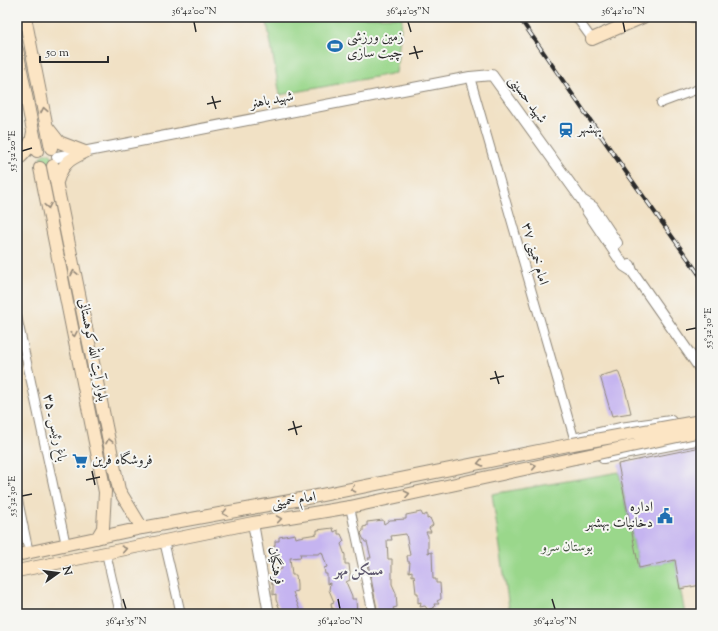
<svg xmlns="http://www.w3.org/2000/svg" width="718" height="631" viewBox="0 0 718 631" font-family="'Sorts Mill Goudy',Amiri,serif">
	<rect width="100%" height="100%" fill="#f6f6f2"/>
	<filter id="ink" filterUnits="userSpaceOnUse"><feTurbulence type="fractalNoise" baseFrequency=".025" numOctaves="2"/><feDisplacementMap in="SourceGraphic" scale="8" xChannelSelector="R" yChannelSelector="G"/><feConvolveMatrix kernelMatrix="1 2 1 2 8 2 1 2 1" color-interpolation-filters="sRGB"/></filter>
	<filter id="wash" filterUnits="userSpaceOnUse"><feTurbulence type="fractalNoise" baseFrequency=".012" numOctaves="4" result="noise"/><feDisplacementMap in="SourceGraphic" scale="16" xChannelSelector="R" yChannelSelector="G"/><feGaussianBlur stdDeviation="0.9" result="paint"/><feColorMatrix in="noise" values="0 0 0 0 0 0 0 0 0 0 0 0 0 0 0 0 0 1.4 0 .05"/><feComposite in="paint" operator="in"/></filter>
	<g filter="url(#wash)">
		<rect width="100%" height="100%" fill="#f1e1c5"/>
		<path fill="#9ad78b" stroke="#62815b" d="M 266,17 L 401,17 L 402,19 L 396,73 L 280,95 Z
			M41 159a6 6 0 1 1 12 0a6 6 0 1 1-12 0Z
			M 619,472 L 639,568 L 675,560 L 685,614 L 510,614 L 492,494 Z"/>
		<g id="blocks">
			<path fill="#c5b4f0" d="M 618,371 L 625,389 L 631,413 L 612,416 L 600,376 Z
				M 701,447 L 701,585 L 680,589 L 675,560 L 639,568 L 618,464 Z
				M 421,512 L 423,516 L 427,514 L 427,519 L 430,518 L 433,525 L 429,528 L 431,532 L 426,532 L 428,536 L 428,553 L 432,552 L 433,579 L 436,579 L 436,583 L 440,583 L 441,599 L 437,601 L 439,604 L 434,604 L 435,607 L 428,610 L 425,606 L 420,607 L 421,602 L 418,603 L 418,593 L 416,593 L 414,575 L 412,576 L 412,571 L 409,572 L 410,562 L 408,562 L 407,556 L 410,555 L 406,534 L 391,536 L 392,540 L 387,540 L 388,559 L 392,559 L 392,584 L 396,593 L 397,607 L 393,608 L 395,612 L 390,612 L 390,614 L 378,614 L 368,563 L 370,562 L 368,558 L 371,558 L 367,542 L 365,542 L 362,536 L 361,533 L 363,531 L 363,527 L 367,526 L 367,522 L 383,520 L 384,524 L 390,520 L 406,519 L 406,515 Z
				M 333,528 L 334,532 L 338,530 L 338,534 L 341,534 L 344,541 L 341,544 L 345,555 L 345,564 L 349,564 L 350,573 L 350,580 L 346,582 L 352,596 L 352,599 L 356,599 L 357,614 L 334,614 L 334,609 L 332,609 L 331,603 L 334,602 L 329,590 L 330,583 L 327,584 L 327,574 L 325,574 L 324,568 L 327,567 L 322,552 L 318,554 L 300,554 L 301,557 L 290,558 L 292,575 L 296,575 L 297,584 L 297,591 L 293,592 L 299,608 L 300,614 L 282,614 L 276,600 L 276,594 L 273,595 L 273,584 L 272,585 L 271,579 L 274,577 L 272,574 L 276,574 L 276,571 L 282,569 L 280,556 L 277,556 L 273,548 L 275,545 L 275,541 L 279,541 L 279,537 L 295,534 L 296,538 L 299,537 L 317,534 L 317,530 Z"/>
		</g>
	</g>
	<g filter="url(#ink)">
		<use href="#blocks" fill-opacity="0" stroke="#8e8678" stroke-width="1"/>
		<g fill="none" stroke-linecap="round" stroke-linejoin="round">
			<defs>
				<path id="minor" d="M 576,17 L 592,39
					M 692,18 L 694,17
					M 470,77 L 574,438
					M 661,103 L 701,88
					M 17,316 L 66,545
					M 17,495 L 29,553
					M 350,507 L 373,614
					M 164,541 L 181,614
					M 106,553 L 120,614"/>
				<path id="tertiary" d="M 57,157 L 470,77 L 492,75 L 582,200 L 587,211 L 624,266 L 632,271
					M 582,200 L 593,207 L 617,243
					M 630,265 L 632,271 L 701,370
					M 577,438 L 620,428 L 671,421
					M 603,458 L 701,439
					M 253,523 L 269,614"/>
				<path id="secondary" d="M 25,17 L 51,148
					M 592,39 L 643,17
					M 17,50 L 37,151
					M 48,128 L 59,142 L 85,152 C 68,160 63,163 57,182
					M 17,160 C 26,153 32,143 33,132
					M 53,166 L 119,490 L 142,528
					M 40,168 L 105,492 L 103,528 L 97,538
					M 17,555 L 142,528 L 312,497 L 573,444
					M 17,571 L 253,523 L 350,507 L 575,458"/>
			</defs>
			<use href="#minor" stroke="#8e8678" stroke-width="10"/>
			<use href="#tertiary" stroke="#8e8678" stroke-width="12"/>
			<use href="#secondary" stroke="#8e8678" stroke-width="14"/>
			<use href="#minor" stroke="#fff" stroke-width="8"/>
			<use href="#tertiary" stroke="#fff" stroke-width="10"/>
			<use href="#secondary" stroke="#fce5c4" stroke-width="12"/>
			<defs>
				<path id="rail" d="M 519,17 L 626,172 L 701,277"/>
			</defs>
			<use href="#rail" stroke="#2b2b2b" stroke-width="4"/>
			<use href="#rail" stroke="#f6f6f2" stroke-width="2.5" stroke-dasharray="8" stroke-linecap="butt"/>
			<defs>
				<path id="secondary-bridge" d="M 573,444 L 701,421
					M 575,458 L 701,431"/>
			</defs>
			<use href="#secondary-bridge" stroke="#8e8678" stroke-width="14" stroke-linecap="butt"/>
			<use href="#secondary-bridge" stroke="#fce5c4" stroke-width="12"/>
		</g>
		<defs><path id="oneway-chevron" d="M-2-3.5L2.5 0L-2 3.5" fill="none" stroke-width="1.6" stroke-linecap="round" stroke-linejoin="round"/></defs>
		<g stroke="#948878">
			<use href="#oneway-chevron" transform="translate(44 110) rotate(-101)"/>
			<use href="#oneway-chevron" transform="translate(48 206) rotate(79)"/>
			<use href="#oneway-chevron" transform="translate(74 273) rotate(-102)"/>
			<use href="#oneway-chevron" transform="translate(74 334) rotate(79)"/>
			<use href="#oneway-chevron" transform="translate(109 441) rotate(-102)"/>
			<use href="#oneway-chevron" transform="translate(480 463) rotate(168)"/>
			<use href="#oneway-chevron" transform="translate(534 466) rotate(-12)"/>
			<use href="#oneway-chevron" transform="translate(353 489) rotate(168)"/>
			<use href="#oneway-chevron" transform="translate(407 494) rotate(-12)"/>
			<use href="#oneway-chevron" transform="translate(225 513) rotate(170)"/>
			<use href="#oneway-chevron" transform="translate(279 519) rotate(-9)"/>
			<use href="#oneway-chevron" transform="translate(124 549) rotate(-12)"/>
		</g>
	</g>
	<path fill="none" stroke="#2b2b2b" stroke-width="1.5" d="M 194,22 L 196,32M 408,22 L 411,32M 623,22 L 625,32M 414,46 L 418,59M 409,54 L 423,51M 212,96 L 216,109M 207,104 L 221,101M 22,151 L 32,148M 686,330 L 696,328M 495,371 L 499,384M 490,379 L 504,376M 293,421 L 297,435M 288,430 L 302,426M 92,471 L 95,485M 86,480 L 100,477M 22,496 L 32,494M 123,599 L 126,609M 338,599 L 340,609M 552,599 L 555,609"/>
	<defs>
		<symbol id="stadium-bare" viewBox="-9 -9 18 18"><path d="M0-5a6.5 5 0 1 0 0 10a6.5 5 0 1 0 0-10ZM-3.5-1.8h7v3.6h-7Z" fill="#1f6fb2" stroke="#f6f6f2" stroke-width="2.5" paint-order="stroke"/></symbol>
		<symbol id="station-bare" viewBox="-9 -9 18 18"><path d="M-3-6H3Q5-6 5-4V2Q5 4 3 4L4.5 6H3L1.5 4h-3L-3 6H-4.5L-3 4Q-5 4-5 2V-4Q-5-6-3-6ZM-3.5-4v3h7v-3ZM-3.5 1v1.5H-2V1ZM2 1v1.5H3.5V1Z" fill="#1f6fb2" stroke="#f6f6f2" stroke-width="2.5" paint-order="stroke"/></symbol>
		<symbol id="supermarket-bare" viewBox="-9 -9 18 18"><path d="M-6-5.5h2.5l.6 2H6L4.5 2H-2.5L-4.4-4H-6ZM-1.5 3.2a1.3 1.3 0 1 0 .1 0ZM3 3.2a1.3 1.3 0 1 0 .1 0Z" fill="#1f6fb2" stroke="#f6f6f2" stroke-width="2.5" paint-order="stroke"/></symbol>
		<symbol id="civic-bare" viewBox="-9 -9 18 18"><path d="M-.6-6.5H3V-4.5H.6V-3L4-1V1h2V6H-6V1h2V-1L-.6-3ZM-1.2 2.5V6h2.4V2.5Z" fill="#1f6fb2" stroke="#f6f6f2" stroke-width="2.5" paint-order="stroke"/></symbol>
	</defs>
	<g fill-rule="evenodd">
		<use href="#stadium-bare" x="324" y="35" width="22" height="22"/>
		<use href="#station-bare" x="555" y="119" width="22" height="22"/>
		<use href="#supermarket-bare" x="69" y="450" width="22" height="22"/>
		<use href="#civic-bare" x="654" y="505" width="22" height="22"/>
	</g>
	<g text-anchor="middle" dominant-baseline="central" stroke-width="4" stroke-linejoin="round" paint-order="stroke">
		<g font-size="14" fill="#2b2b2b" stroke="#f6f6f2" text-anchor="start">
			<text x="347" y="38">زمین ورزشی<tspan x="347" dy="16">چیت سازی</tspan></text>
			<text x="578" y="130">بهشهر</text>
			<text x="92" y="461">فروشگاه فرین</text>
			<text x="653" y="508" text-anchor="end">اداره<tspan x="653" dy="16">دخانیات بهشهر</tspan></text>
		</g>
		<g font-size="14" fill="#2b2b2b" stroke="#f6f6f2">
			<text transform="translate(527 100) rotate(54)">شهید حسینی</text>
			<text transform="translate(272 101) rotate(-11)">شهید باهنر</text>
			<text transform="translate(534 254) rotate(74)">امام خمینی ۳۷</text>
			<text transform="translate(92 350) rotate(79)">بلوار آیت الله کوهستانی</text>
			<text transform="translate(54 428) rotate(78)">باغ رئیس ـ ۳۵</text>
			<text transform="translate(294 501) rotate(-9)">امام خمینی</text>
			<text transform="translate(275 566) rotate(80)">فرهنگیان</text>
		</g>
		<g font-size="14" fill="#475643" stroke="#f6f6f2">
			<text x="567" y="548">بوستان سرو</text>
		</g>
		<g font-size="15" font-weight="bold" fill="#615b70" stroke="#f6f6f2">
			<text x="359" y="571">مسکن مهر</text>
		</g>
	</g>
	<rect width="718" height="631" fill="none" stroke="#f6f6f2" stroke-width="44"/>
	<g transform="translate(58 573) rotate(76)" stroke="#f6f6f2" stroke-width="3" paint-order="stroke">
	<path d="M0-3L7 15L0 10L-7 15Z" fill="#2b2b2b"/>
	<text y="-6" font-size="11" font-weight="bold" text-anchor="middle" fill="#2b2b2b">N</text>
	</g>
	<path d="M40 56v6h68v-6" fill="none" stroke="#2b2b2b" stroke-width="2"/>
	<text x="46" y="56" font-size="12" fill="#2b2b2b" stroke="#f6f6f2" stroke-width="3" paint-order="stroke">50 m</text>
	<rect x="22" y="22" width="674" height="587" fill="none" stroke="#2b2b2b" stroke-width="1.5"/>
	<g font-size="10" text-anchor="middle" fill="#2b2b2b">
		<text x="194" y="14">36°42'00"N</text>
		<text x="408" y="14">36°42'05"N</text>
		<text x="623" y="14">36°42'10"N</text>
		<text transform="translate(11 151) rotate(-90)" y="4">53°32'20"E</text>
		<text transform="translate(707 328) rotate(-90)" y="4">53°32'30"E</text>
		<text transform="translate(11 496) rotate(-90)" y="4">53°32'30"E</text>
		<text x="126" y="624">36°41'55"N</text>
		<text x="340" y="624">36°42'00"N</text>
		<text x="555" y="624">36°42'05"N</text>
	</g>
</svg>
